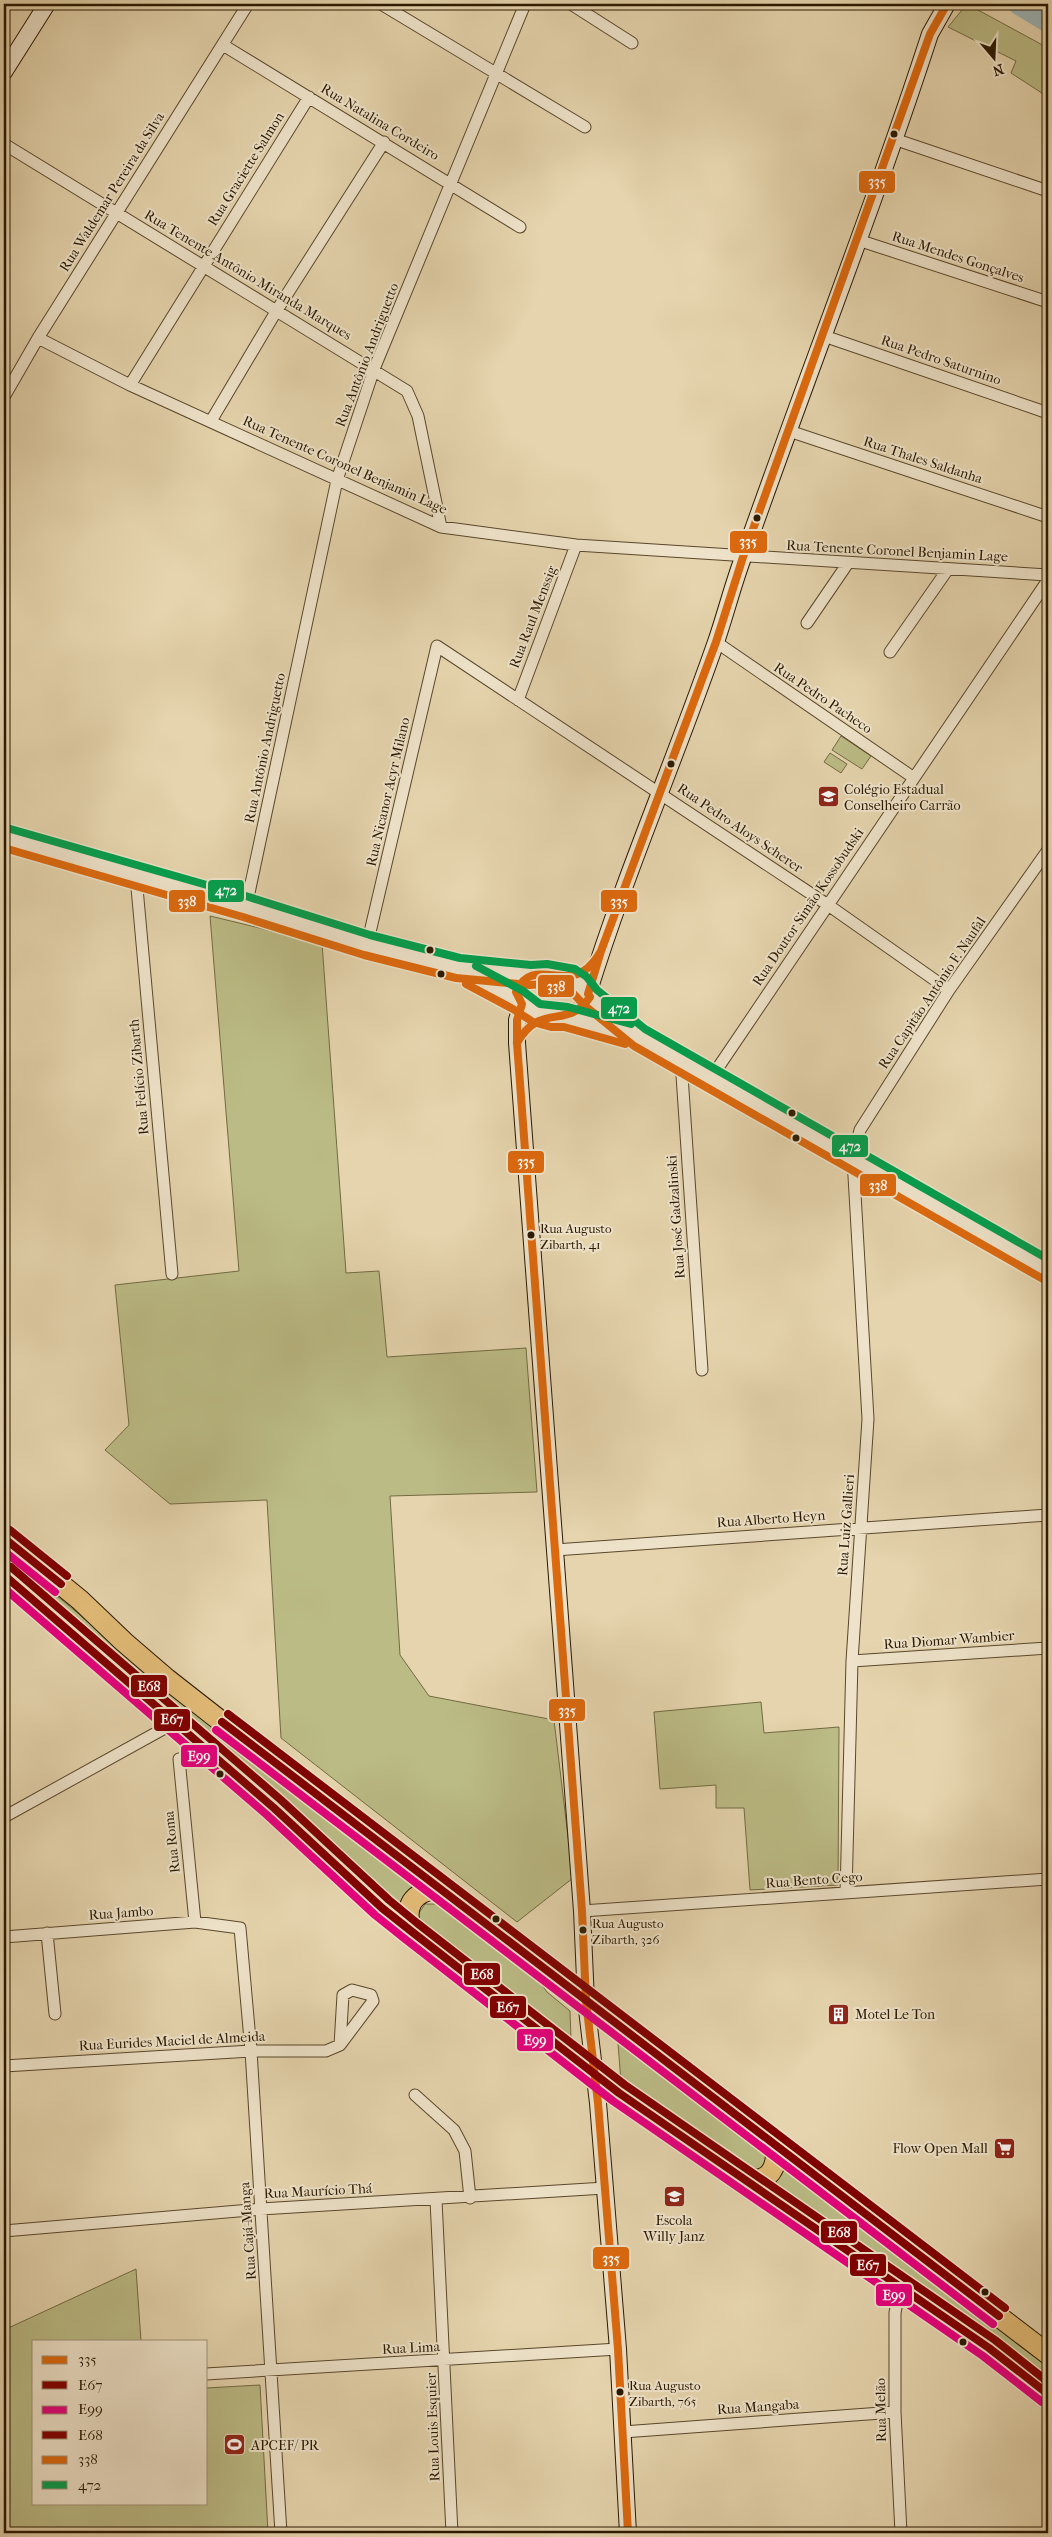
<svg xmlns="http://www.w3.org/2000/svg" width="1052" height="2537" viewBox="0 0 1052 2537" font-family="'IM FELL French Canon',serif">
	<rect width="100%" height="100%" fill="#e5d4ad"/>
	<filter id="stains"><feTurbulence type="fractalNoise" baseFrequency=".004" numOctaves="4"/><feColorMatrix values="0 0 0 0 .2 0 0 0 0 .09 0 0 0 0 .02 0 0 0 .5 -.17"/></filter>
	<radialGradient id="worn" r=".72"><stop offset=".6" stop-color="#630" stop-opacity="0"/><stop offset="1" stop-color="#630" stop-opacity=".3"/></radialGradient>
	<path fill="#bbbb85" stroke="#726a42" d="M 967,4 L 1048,48 L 1048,97 L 1011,73 L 1016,61 L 948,27 Z
		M 841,736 L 871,756 L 862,769 L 832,750 Z
		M 830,753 L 847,764 L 841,773 L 824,762 Z
		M 210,916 L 322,943 L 346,1273 L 379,1271 L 387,1357 L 526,1348 L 537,1492 L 390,1496 L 400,1655 L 429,1696 L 554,1720 L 573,1878 L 517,1922 L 281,1738 L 267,1500 L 170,1504 L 105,1450 L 129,1425 L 115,1285 L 239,1271 Z
		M 25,1572 L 62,1600 L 253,1759 L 421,1888 L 409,1928 L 18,1579 Z
		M 761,1702 L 764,1733 L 839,1727 L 838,1885 L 750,1890 L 744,1808 L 716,1808 L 716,1785 L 660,1789 L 654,1712 Z
		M 425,1904 L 437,1904 L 444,1909 L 539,1981 L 547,1992 L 570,2011 L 571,2039 L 417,1923 L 419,1913 Z
		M 617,2031 L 775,2155 L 757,2173 L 675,2114 L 621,2082 Z
		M 785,2163 L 1048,2362 L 1048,2394 L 762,2185 Z
		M 136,2269 L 141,2341 L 34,2341 L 34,2503 L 206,2503 L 206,2388 L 260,2385 L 268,2533 L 4,2533 L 4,2330 Z"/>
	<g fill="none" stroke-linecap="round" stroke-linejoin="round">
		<path stroke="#9cb5b7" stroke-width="21" d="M 1018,4 L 1048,22"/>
		<defs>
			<path id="minor" d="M 381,4 L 585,127
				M 571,4 L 632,43
				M 223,45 L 520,227
				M 894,139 L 1048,191
				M 4,144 L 407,391 L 418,416 L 441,527
				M 858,240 L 1048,302
				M 824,336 L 1048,413
				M 38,338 L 130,385 L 441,527 L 576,545 L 1048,575
				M 130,385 L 309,97
				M 4,397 L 38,338 L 248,4
				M 211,421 L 277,310 L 384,142
				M 789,431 L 1048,517
				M 807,623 L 848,563
				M 716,642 L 914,778
				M 890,652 L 948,569
				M 518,700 L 576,545
				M 136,877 L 172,1274
				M 246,907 L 337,480 L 374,369 L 525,4
				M 367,945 L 437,646 L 828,905 L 949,990
				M 681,1061 L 702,1370
				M 711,1078 L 1048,580
				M 555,1550 L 1048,1515
				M 852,1661 L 1048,1648
				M 179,1759 L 195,1922
				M 4,1817 L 174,1723
				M 846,1893 L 852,1661 L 868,1419 L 853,1159 L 860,1130 L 949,990 L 1048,850
				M 582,1911 L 1048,1879
				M 47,1933 L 55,2014
				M 4,1937 L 195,1922 L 240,1928 L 251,2051 L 281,2533
				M 352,1990 L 371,1995 L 373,2001 L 340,2045 L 343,1995 Z
				M 4,2066 L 251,2051 L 326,2051 L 340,2045
				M 415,2095 L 454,2130 L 465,2151 L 470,2198
				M 436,2200 L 452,2533
				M 4,2231 L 261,2209 L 605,2188
				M 900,2286 L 895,2313 L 895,2412 L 901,2533
				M 206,2374 L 618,2349
				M 623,2432 L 895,2412"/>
			<path id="secondary" d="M 4,72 L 47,4
				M 4,838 L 246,907 L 367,945 L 458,968 L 531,975
				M 464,971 L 518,1000
				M 588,994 C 625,874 675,760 716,642 C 726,613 733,584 744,555 C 805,381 873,209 930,34 L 947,4
				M 590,997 C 561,1049 487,989 528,976 C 544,972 567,974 580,984 C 586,988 589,996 595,1001 C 609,1013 624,1025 639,1037 L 1048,1270
				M 522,1004 L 517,1020 L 517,1043 L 582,1911 L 586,2001 L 598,2103 L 618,2349 L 628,2533
				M 565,1017 L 632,1036"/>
			<path id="trunk" d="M 4,1538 L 80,1600 L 124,1642 L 167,1679 L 236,1733 L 1048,2354
				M 4,1575 L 274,1808 L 382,1908 L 411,1931 L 619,2093 L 989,2348 L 1048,2394
				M 411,1931 C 404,1905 412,1893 438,1888
				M 739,2177 C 744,2178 750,2181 755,2180 C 774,2179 779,2159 774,2144"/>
		</defs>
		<use href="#minor" stroke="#59472b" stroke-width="13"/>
		<use href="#secondary" stroke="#2a1800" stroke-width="18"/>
		<use href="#trunk" stroke="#2a1800" stroke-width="22"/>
		<use href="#minor" stroke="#eee3ca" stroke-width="11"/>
		<use href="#secondary" stroke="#eee3ca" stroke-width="16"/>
		<use href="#trunk" stroke="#e2ba76" stroke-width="20"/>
		<defs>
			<path id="bus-1" d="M 601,951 C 596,959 591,967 582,972 C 559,985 530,959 516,992 L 522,1004 L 517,1020 L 517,1043 L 582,1911 L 586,2001 L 598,2103 L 618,2349 L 628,2533
				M 517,1043 C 541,1001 567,1031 590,997 L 588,994 L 601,951 L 716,642 L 743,557 L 930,34 L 947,4"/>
			<path id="bus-2" d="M 4,1538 L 61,1584
				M 4,1575 L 274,1808 L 382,1908 L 411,1931 L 619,2093 L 989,2348 L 1048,2394
				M 222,1722 L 999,2316"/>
			<path id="bus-3" d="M 4,1551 L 55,1592
				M 4,1588 L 267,1815 L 375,1915 L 405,1939 L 613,2101 L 983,2356 L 1042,2402
				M 216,1730 L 993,2324"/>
			<path id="bus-4" d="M 10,1530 L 67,1576
				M 11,1567 L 281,1800 L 389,1900 L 417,1923 L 625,2085 L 995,2340 L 1048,2382
				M 228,1714 L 1005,2308"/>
			<path id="bus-5" d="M 4,848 L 243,917 L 364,955 L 456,978 L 530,985 L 545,984 L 568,988 L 584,1005 L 634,1046 L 1043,1279
				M 466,984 L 513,1009 L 533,1022 L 551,1027 L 564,1027 L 625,1044"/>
			<path id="bus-6" d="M 7,828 L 249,897 L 370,935 L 460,958 L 531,965 L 547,964 L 575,969 L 587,977 L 597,990 L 645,1029 L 1048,1259
				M 476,966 L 523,991 L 540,1004 L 568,1007 L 631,1024"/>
		</defs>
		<use href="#bus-1" stroke="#eee3ca" stroke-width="11"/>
		<use href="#bus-2" stroke="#eee3ca" stroke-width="11"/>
		<use href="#bus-3" stroke="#eee3ca" stroke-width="11"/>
		<use href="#bus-4" stroke="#eee3ca" stroke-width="11"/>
		<use href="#bus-5" stroke="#eee3ca" stroke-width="11"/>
		<use href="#bus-6" stroke="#eee3ca" stroke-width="11"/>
		<use href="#bus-1" stroke="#dd690e" stroke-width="8"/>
		<use href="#bus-2" stroke="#800000" stroke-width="8"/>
		<use href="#bus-3" stroke="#e5007d" stroke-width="8"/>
		<use href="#bus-4" stroke="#800000" stroke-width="8"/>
		<use href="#bus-5" stroke="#dd690e" stroke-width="8"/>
		<use href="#bus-6" stroke="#029f4d" stroke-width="8"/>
	</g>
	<defs>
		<symbol id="school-square" viewBox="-11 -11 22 22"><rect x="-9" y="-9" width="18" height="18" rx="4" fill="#8f2418" stroke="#eee3ca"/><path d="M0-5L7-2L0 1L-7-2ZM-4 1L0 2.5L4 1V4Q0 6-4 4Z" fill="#fff"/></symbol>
		<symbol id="building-square" viewBox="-11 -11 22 22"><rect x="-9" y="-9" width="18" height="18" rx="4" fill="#8f2418" stroke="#eee3ca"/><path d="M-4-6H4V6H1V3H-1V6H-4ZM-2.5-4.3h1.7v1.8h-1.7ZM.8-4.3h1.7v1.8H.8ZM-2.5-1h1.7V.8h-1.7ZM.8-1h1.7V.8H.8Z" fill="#fff"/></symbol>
		<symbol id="supermarket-square" viewBox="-11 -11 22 22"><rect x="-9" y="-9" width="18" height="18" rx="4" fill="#8f2418" stroke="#eee3ca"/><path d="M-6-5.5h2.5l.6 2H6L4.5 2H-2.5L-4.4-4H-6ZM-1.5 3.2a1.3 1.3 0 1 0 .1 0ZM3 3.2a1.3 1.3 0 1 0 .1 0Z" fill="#fff"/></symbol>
		<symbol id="stadium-square" viewBox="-11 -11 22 22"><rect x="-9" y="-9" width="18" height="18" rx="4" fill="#8f2418" stroke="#eee3ca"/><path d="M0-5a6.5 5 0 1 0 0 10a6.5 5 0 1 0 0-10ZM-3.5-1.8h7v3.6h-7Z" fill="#fff"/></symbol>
	</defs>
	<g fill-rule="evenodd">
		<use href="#school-square" x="816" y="784" width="25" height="25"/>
		<use href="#building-square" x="826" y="2002" width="25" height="25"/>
		<use href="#supermarket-square" x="992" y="2136" width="25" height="25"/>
		<use href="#school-square" x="662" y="2184" width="25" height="25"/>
		<use href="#stadium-square" x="222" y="2432" width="25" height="25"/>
	</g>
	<g fill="#2a1800" stroke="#eee3ca" stroke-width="2">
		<circle cx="894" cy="134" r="4.5"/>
		<circle cx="757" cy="518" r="4.5"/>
		<circle cx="671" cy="764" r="4.5"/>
		<circle cx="430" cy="950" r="4.5"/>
		<circle cx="441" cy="974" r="4.5"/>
		<circle cx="792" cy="1113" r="4.5"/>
		<circle cx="796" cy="1138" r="4.5"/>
		<circle cx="531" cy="1235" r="4.5"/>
		<circle cx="220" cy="1774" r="4.5"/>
		<circle cx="496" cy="1919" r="4.5"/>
		<circle cx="583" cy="1930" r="4.5"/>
		<circle cx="985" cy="2292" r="4.5"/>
		<circle cx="963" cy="2342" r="4.5"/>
		<circle cx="620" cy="2392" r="4.5"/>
	</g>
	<g text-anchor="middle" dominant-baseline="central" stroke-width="4" stroke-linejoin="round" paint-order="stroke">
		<g font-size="13" fill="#2a1800" stroke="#eee3ca" text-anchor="start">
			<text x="540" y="1228">Rua Augusto<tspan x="540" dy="16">Zibarth, 41</tspan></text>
			<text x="592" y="1923">Rua Augusto<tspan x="592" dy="16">Zibarth, 326</tspan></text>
			<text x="629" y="2385">Rua Augusto<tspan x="629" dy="16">Zibarth, 765</tspan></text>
		</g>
		<g font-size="14" fill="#2a1800" stroke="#eee3ca">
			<text transform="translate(380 122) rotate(31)">Rua Natalina Cordeiro</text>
			<text transform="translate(246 169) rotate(-58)">Rua Graciette Salmon</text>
			<text transform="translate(112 192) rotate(-58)">Rua Waldemar Pereira da Silva</text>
			<text transform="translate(958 257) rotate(18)">Rua Mendes Gonçalves</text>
			<text transform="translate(248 275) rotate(31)">Rua Tenente Antônio Miranda Marques</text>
			<text transform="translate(367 355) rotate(-69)">Rua Antônio Andriguetto</text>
			<text transform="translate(941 360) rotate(19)">Rua Pedro Saturnino</text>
			<text transform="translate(923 460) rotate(18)">Rua Thales Saldanha</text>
			<text transform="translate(345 465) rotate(24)">Rua Tenente Coronel Benjamin Lage</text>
			<text transform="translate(897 551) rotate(3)">Rua Tenente Coronel Benjamin Lage</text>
			<text transform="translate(533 617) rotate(-69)">Rua Raul Menssig</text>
			<text transform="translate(823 698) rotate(34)">Rua Pedro Pacheco</text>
			<text transform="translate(265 748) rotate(-78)">Rua Antônio Andriguetto</text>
			<text transform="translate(388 792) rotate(-77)">Rua Nicanor Acyr Milano</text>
			<text transform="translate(740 828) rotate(34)">Rua Pedro Aloys Scherer</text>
			<text transform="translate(808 907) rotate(-56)">Rua Doutor Simão Kossobudski</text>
			<text transform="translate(932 993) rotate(-56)">Rua Capitão Antônio F. Naufal</text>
			<text transform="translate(139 1077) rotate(-95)">Rua Felício Zibarth</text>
			<text transform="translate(676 1217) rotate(-94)">Rua José Gadzalinski</text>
			<text transform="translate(771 1519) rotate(-4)">Rua Alberto Heyn</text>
			<text transform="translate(846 1525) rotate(-86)">Rua Luiz Gallieri</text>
			<text transform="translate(949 1640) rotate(-4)">Rua Diomar Wambier</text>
			<text transform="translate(172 1842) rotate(-96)">Rua Roma</text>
			<text transform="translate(814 1880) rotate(-4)">Rua Bento Cego</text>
			<text transform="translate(121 1913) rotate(-4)">Rua Jambo</text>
			<text transform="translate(172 2041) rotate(-3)">Rua Eurides Maciel de Almeida</text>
			<text transform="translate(318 2191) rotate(-3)">Rua Maurício Thá</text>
			<text transform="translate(248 2231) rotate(-94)">Rua Cajá-Manga</text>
			<text transform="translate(411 2348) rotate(-3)">Rua Lima</text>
			<text transform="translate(758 2407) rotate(-4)">Rua Mangaba</text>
			<text transform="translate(881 2410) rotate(-91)">Rua Melão</text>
			<text transform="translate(433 2427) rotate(-92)">Rua Louis Esquier</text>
		</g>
		<g font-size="14" fill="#2a1800" stroke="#eee3ca" text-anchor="start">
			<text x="844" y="789">Colégio Estadual<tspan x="844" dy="16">Conselheiro Carrão</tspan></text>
			<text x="855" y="2014">Motel Le Ton</text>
			<text x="988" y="2148" text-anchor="end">Flow Open Mall</text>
			<text x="674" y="2220" text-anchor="middle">Escola<tspan x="674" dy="16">Willy Janz</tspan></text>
			<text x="251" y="2445">APCEF/ PR</text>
		</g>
	</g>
	<g stroke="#eee3ca" stroke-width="2">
		<rect x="858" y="170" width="38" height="24" rx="5" fill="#dd690e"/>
		<rect x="729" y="530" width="39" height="24" rx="5" fill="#dd690e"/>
		<rect x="207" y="879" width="38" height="24" rx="5" fill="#029f4d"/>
		<rect x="168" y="889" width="38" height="24" rx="5" fill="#dd690e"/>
		<rect x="600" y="889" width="38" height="24" rx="5" fill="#dd690e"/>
		<rect x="537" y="974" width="38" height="24" rx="5" fill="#dd690e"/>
		<rect x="600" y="996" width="38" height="24" rx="5" fill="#029f4d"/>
		<rect x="831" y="1134" width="38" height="24" rx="5" fill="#029f4d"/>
		<rect x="507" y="1150" width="38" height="24" rx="5" fill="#dd690e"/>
		<rect x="859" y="1173" width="38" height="24" rx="5" fill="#dd690e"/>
		<rect x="130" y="1674" width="38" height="24" rx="5" fill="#800000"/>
		<rect x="548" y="1698" width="38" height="24" rx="5" fill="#dd690e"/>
		<rect x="153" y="1708" width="38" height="24" rx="5" fill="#800000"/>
		<rect x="180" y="1744" width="38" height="24" rx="5" fill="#e5007d"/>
		<rect x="463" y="1962" width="38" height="24" rx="5" fill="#800000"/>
		<rect x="489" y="1995" width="38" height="24" rx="5" fill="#800000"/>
		<rect x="516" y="2028" width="38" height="24" rx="5" fill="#e5007d"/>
		<rect x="820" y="2220" width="38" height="24" rx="5" fill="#800000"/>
		<rect x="592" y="2246" width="38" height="24" rx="5" fill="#dd690e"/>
		<rect x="849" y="2253" width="38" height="24" rx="5" fill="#800000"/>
		<rect x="875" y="2283" width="38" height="24" rx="5" fill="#e5007d"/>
	</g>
	<g font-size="14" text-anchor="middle" font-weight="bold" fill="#fff">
		<text x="877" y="186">335</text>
		<text x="748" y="546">335</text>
		<text x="226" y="895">472</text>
		<text x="187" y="906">338</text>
		<text x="619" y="906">335</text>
		<text x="556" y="991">338</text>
		<text x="619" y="1013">472</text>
		<text x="850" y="1151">472</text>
		<text x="526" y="1166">335</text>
		<text x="878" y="1190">338</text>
		<text x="149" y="1691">E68</text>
		<text x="567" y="1715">335</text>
		<text x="172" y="1724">E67</text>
		<text x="199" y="1761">E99</text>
		<text x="482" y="1979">E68</text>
		<text x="508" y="2012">E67</text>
		<text x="535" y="2045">E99</text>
		<text x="839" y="2237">E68</text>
		<text x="611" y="2263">335</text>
		<text x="868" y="2270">E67</text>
		<text x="894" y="2300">E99</text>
	</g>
	<rect width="1052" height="2537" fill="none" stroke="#e5d4ad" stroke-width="20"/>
	<rect x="5" y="5" width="1042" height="2527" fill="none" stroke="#2a1800" stroke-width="2.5"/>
	<rect x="10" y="10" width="1032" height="2517" fill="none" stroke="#2a1800"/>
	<rect x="32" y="2340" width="175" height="165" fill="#eee3ca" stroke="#a09279"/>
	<rect x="42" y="2356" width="25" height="8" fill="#dd690e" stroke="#a09279"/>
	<text x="78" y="2364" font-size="15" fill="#2a1800">335</text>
	<rect x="42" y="2381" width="25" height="8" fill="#800000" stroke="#a09279"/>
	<text x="78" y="2390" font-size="15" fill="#2a1800">E67</text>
	<rect x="42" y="2406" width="25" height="8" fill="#e5007d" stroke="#a09279"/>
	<text x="78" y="2414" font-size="15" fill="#2a1800">E99</text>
	<rect x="42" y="2431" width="25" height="8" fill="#800000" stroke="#a09279"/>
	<text x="78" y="2440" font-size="15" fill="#2a1800">E68</text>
	<rect x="42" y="2456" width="25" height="8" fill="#dd690e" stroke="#a09279"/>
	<text x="78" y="2464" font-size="15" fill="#2a1800">338</text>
	<rect x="42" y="2481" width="25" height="8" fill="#029f4d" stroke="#a09279"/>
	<text x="78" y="2490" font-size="15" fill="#2a1800">472</text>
	<g transform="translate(994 58) rotate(161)" stroke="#eee3ca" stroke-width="4" paint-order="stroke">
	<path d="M0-4L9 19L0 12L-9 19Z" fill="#2a1800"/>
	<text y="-8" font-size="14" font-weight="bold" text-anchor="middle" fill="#2a1800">N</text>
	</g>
	<rect width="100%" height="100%" filter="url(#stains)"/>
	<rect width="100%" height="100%" fill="url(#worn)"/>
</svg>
